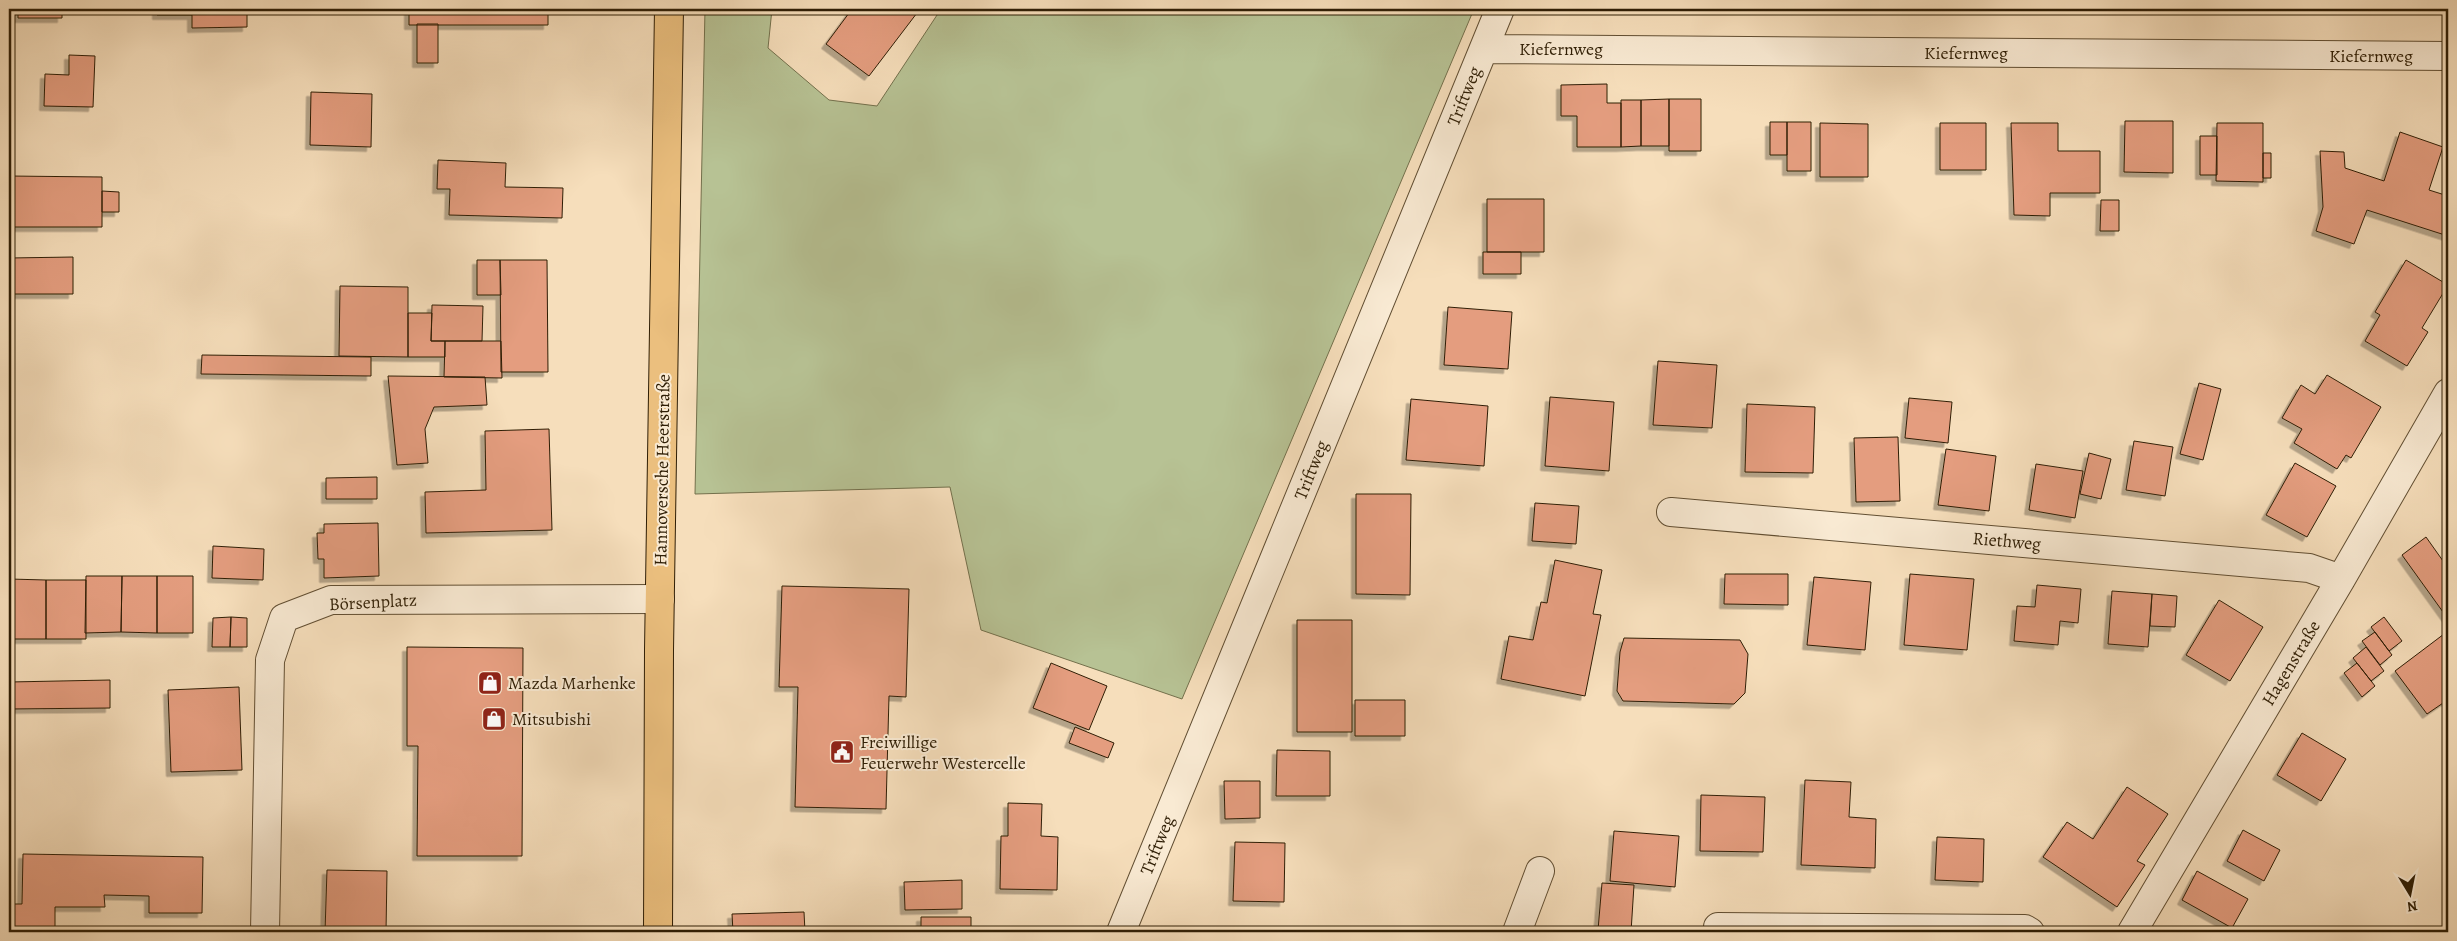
<svg xmlns="http://www.w3.org/2000/svg" width="2457" height="941" viewBox="0 0 2457 941" font-family="Alegreya,serif">
	<defs>
		<filter id="shadow"><feDropShadow dx="-4.5" dy="4.5" stdDeviation="0" flood-color="#0004"/></filter>
	</defs>
	<rect width="100%" height="100%" fill="#f6debb"/>
	<filter id="stains"><feTurbulence type="fractalNoise" baseFrequency=".004" numOctaves="4"/><feColorMatrix values="0 0 0 0 .2 0 0 0 0 .09 0 0 0 0 .02 0 0 0 .5 -.17"/></filter>
	<radialGradient id="worn" r=".72"><stop offset=".6" stop-color="#630" stop-opacity="0"/><stop offset="1" stop-color="#630" stop-opacity=".3"/></radialGradient>
	<path fill="#b7c294" stroke="#73704c" d="M 705,9 L 772,9 L 768,48 L 829,100 L 877,106 L 941,9 L 1474,9 L 1182,699 L 981,630 L 950,487 L 695,494 Z"/>
	<path fill="#e49d7f" stroke="#2f1e05" filter="url(#shadow)" d="M 18,9 L 62,9 L 62,18 L 18,18 Z
		M 157,9 L 247,9 L 247,27 L 192,28 L 192,15 L 157,15 Z
		M 409,9 L 548,9 L 548,25 L 409,25 Z
		M 852,9 L 920,9 L 869,76 L 826,44 Z
		M 417,24 L 438,24 L 438,63 L 417,63 Z
		M 69,55 L 95,56 L 93,107 L 44,106 L 45,74 L 69,75 Z
		M 1607,84 L 1607,103 L 1621,103 L 1621,147 L 1577,147 L 1577,116 L 1561,116 L 1561,85 Z
		M 311,92 L 372,94 L 371,147 L 310,145 Z
		M 1669,99 L 1669,146 L 1641,146 L 1641,100 Z
		M 1669,99 L 1701,99 L 1701,151 L 1669,151 Z
		M 1621,100 L 1641,100 L 1641,146 L 1621,147 Z
		M 2125,121 L 2173,121 L 2173,173 L 2124,172 Z
		M 1770,122 L 1787,122 L 1787,155 L 1770,155 Z
		M 1787,122 L 1811,122 L 1811,171 L 1787,171 Z
		M 1820,123 L 1868,124 L 1868,177 L 1820,177 Z
		M 1940,123 L 1986,123 L 1986,170 L 1940,170 Z
		M 2011,123 L 2058,123 L 2058,151 L 2100,151 L 2100,193 L 2050,193 L 2050,216 L 2014,215 Z
		M 2217,123 L 2263,123 L 2263,182 L 2216,181 Z
		M 2400,132 L 2443,147 L 2429,190 L 2448,196 L 2448,236 L 2367,210 L 2354,244 L 2316,231 L 2323,207 L 2320,151 L 2344,152 L 2345,168 L 2384,181 Z
		M 2200,136 L 2217,136 L 2217,175 L 2200,175 Z
		M 2263,153 L 2271,153 L 2271,178 L 2263,178 Z
		M 438,160 L 506,163 L 505,187 L 563,188 L 562,218 L 449,215 L 450,189 L 437,189 Z
		M 9,176 L 102,177 L 102,227 L 9,227 Z
		M 102,191 L 119,192 L 119,212 L 102,212 Z
		M 1487,199 L 1544,199 L 1544,252 L 1487,252 Z
		M 2101,200 L 2119,200 L 2119,231 L 2100,231 Z
		M 1483,252 L 1521,252 L 1521,274 L 1483,274 Z
		M 73,257 L 73,294 L 9,294 L 9,258 Z
		M 477,260 L 500,260 L 501,295 L 477,295 Z
		M 500,260 L 547,260 L 548,372 L 501,372 Z
		M 2406,260 L 2448,285 L 2422,328 L 2428,332 L 2407,366 L 2365,341 L 2380,315 L 2375,312 Z
		M 340,286 L 408,287 L 408,357 L 339,356 Z
		M 432,305 L 483,306 L 482,341 L 431,341 Z
		M 1448,307 L 1512,312 L 1508,369 L 1444,365 Z
		M 408,313 L 432,313 L 431,341 L 445,341 L 445,357 L 408,357 Z
		M 445,341 L 501,341 L 502,378 L 444,377 Z
		M 202,355 L 371,357 L 371,376 L 201,374 Z
		M 1658,361 L 1717,365 L 1712,428 L 1653,425 Z
		M 2327,375 L 2381,407 L 2351,458 L 2346,455 L 2337,469 L 2294,443 L 2302,429 L 2282,418 L 2301,385 L 2315,394 Z
		M 388,376 L 485,377 L 487,405 L 434,407 L 425,429 L 428,463 L 397,465 Z
		M 2199,383 L 2221,389 L 2203,460 L 2180,454 Z
		M 1550,397 L 1614,402 L 1609,471 L 1545,466 Z
		M 1909,398 L 1952,402 L 1948,443 L 1905,438 Z
		M 1411,399 L 1488,406 L 1484,466 L 1406,460 Z
		M 1747,404 L 1815,407 L 1813,473 L 1745,472 Z
		M 549,429 L 552,530 L 426,533 L 425,492 L 486,490 L 485,431 Z
		M 1898,437 L 1900,501 L 1856,502 L 1854,438 Z
		M 2134,441 L 2173,447 L 2165,496 L 2126,490 Z
		M 1946,449 L 1996,456 L 1989,511 L 1938,505 Z
		M 2089,453 L 2111,459 L 2101,499 L 2080,494 Z
		M 2295,463 L 2336,486 L 2307,537 L 2266,515 Z
		M 2036,464 L 2083,471 L 2075,518 L 2029,510 Z
		M 377,477 L 377,499 L 326,499 L 326,478 Z
		M 1356,494 L 1411,494 L 1410,595 L 1356,594 Z
		M 1535,503 L 1579,506 L 1576,544 L 1532,541 Z
		M 378,523 L 379,576 L 324,578 L 324,559 L 318,559 L 317,533 L 324,533 L 324,524 Z
		M 2426,537 L 2448,568 L 2448,619 L 2402,555 Z
		M 213,546 L 264,549 L 263,580 L 212,578 Z
		M 1555,560 L 1602,570 L 1593,614 L 1601,615 L 1585,696 L 1501,679 L 1509,636 L 1533,640 L 1541,602 L 1547,603 Z
		M 1725,574 L 1788,574 L 1788,605 L 1724,604 Z
		M 1910,574 L 1974,579 L 1967,650 L 1904,645 Z
		M 86,576 L 122,576 L 121,632 L 85,633 Z
		M 122,576 L 157,576 L 157,633 L 121,632 Z
		M 157,576 L 193,576 L 193,633 L 157,633 Z
		M 1814,577 L 1871,582 L 1865,650 L 1807,645 Z
		M 9,579 L 46,580 L 46,639 L 9,639 Z
		M 46,580 L 86,580 L 86,639 L 46,639 Z
		M 2037,585 L 2081,589 L 2078,623 L 2060,621 L 2058,645 L 2014,641 L 2017,606 L 2035,607 Z
		M 782,586 L 909,589 L 906,697 L 889,696 L 886,809 L 795,807 L 798,687 L 779,687 Z
		M 2112,591 L 2152,594 L 2148,647 L 2108,644 Z
		M 2152,594 L 2177,596 L 2175,627 L 2150,626 Z
		M 2219,600 L 2263,627 L 2230,681 L 2186,655 Z
		M 231,617 L 247,618 L 247,647 L 230,647 Z
		M 231,617 L 230,647 L 212,647 L 213,618 Z
		M 2384,617 L 2402,641 L 2389,651 L 2371,627 Z
		M 1297,620 L 1352,620 L 1352,732 L 1297,732 Z
		M 2448,631 L 2448,703 L 2446,701 L 2427,714 L 2395,671 Z
		M 2375,632 L 2392,655 L 2380,665 L 2362,641 Z
		M 1624,638 L 1740,640 L 1748,654 L 1745,693 L 1734,704 L 1623,701 L 1617,691 L 1620,652 Z
		M 407,647 L 523,648 L 522,856 L 417,856 L 418,746 L 407,746 Z
		M 2366,647 L 2384,671 L 2371,681 L 2353,658 Z
		M 1051,663 L 1107,686 L 1089,730 L 1033,708 Z
		M 2357,663 L 2375,686 L 2362,697 L 2344,673 Z
		M 110,680 L 110,708 L 9,709 L 9,682 Z
		M 239,687 L 242,770 L 171,772 L 168,690 Z
		M 1355,700 L 1405,700 L 1405,736 L 1355,736 Z
		M 1075,727 L 1114,743 L 1108,758 L 1069,743 Z
		M 2302,733 L 2346,759 L 2321,801 L 2277,775 Z
		M 1277,750 L 1330,751 L 1330,796 L 1276,796 Z
		M 1805,780 L 1851,782 L 1849,817 L 1876,819 L 1875,868 L 1801,865 Z
		M 1224,781 L 1260,781 L 1260,818 L 1225,819 Z
		M 2127,787 L 2168,814 L 2137,861 L 2145,865 L 2117,907 L 2043,857 L 2067,822 L 2093,839 Z
		M 1701,795 L 1765,797 L 1763,852 L 1700,851 Z
		M 1008,803 L 1042,804 L 1041,836 L 1058,837 L 1057,890 L 1000,889 L 1001,836 L 1008,836 Z
		M 2243,830 L 2280,850 L 2264,881 L 2227,861 Z
		M 1614,831 L 1679,836 L 1675,887 L 1610,881 Z
		M 1937,837 L 1984,839 L 1983,882 L 1935,880 Z
		M 1235,842 L 1285,843 L 1284,902 L 1233,901 Z
		M 23,854 L 203,857 L 202,913 L 149,913 L 149,896 L 104,895 L 105,907 L 55,907 L 55,927 L 9,927 L 9,904 L 22,904 Z
		M 327,870 L 387,871 L 386,932 L 325,932 Z
		M 2197,871 L 2248,899 L 2232,928 L 2182,900 Z
		M 962,880 L 962,909 L 905,910 L 904,882 Z
		M 1602,883 L 1634,885 L 1631,932 L 1598,930 Z
		M 804,912 L 805,932 L 733,932 L 732,914 Z
		M 921,917 L 971,917 L 971,932 L 921,932 Z
		M 1198,927 L 1302,928 L 1302,932 L 1198,932 Z"/>
	<g fill="none" stroke-linecap="round" stroke-linejoin="round">
		<defs>
			<path id="minor" d="M 1484,49 L 2448,56
				M 1671,512 L 2309,568 L 2341,579
				M 1718,927 L 2025,929 L 2030,932
				M 265,932 L 270,660 L 284,618 L 331,600 L 660,599
				M 1121,932 L 1500,9
				M 1517,932 L 1540,871
				M 2132,932 L 2341,579 L 2448,393"/>
			<path id="major" d="M 658,932 L 659,650 L 669,9"/>
		</defs>
		<use href="#minor" stroke="#614e32" stroke-width="30"/>
		<use href="#major" stroke="#2f1e05" stroke-width="30"/>
		<use href="#minor" stroke="#f9ead3" stroke-width="28"/>
		<use href="#major" stroke="#ebbf7e" stroke-width="28"/>
	</g>
	<defs>
		<symbol id="shop-square" viewBox="-11 -11 22 22"><rect x="-9" y="-9" width="18" height="18" rx="4" fill="#8f2418" stroke="#f9ead3"/><path d="M-5-2.5h2.3a2.7 3.5 0 0 1 5.4 0H5L5.5 6h-11ZM-1.5-2.5h3a1.5 2.3 0 0 0-3 0Z" fill="#fff"/></symbol>
		<symbol id="civic-square" viewBox="-11 -11 22 22"><rect x="-9" y="-9" width="18" height="18" rx="4" fill="#8f2418" stroke="#f9ead3"/><path d="M-.6-6.5H3V-4.5H.6V-3L4-1V1h2V6H-6V1h2V-1L-.6-3ZM-1.2 2.5V6h2.4V2.5Z" fill="#fff"/></symbol>
	</defs>
	<g fill-rule="evenodd">
		<use href="#shop-square" x="476" y="669" width="28" height="28"/>
		<use href="#shop-square" x="480" y="705" width="28" height="28"/>
		<use href="#civic-square" x="828" y="738" width="28" height="28"/>
	</g>
	<g text-anchor="middle" dominant-baseline="central" stroke-width="4" stroke-linejoin="round" paint-order="stroke">
		<g font-size="18" fill="#2f1e05" stroke="#f9ead3">
			<text x="1561" y="49">Kiefernweg</text>
			<text x="1966" y="53">Kiefernweg</text>
			<text x="2371" y="56">Kiefernweg</text>
			<text transform="translate(1464 96) rotate(-68)">Triftweg</text>
			<text transform="translate(662 470) rotate(-89)">Hannoversche Heerstraße</text>
			<text transform="translate(1311 470) rotate(-68)">Triftweg</text>
			<text transform="translate(2007 541) rotate(5)">Riethweg</text>
			<text transform="translate(373 602) rotate(-3)">Börsenplatz</text>
			<text transform="translate(2291 663) rotate(-59)">Hagenstraße</text>
			<text transform="translate(1157 845) rotate(-68)">Triftweg</text>
		</g>
		<g font-size="18" fill="#2f1e05" stroke="#f9ead3" text-anchor="start">
			<text x="508" y="683">Mazda Marhenke</text>
			<text x="512" y="719">Mitsubishi</text>
			<text x="860" y="742">Freiwillige<tspan x="860" dy="21">Feuerwehr Westercelle</tspan></text>
		</g>
	</g>
	<rect width="2457" height="941" fill="none" stroke="#f6debb" stroke-width="30"/>
	<rect x="10" y="10" width="2437" height="921" fill="none" stroke="#2f1e05" stroke-width="2.5"/>
	<rect x="15" y="15" width="2427" height="911" fill="none" stroke="#2f1e05"/>
	<g transform="translate(2410 894) rotate(170)" stroke="#f9ead3" stroke-width="4" paint-order="stroke">
	<path d="M0-4L9 19L0 12L-9 19Z" fill="#2f1e05"/>
	<text y="-8" font-size="14" font-weight="bold" text-anchor="middle" fill="#2f1e05">N</text>
	</g>
	<rect width="100%" height="100%" filter="url(#stains)"/>
	<rect width="100%" height="100%" fill="url(#worn)"/>
</svg>
